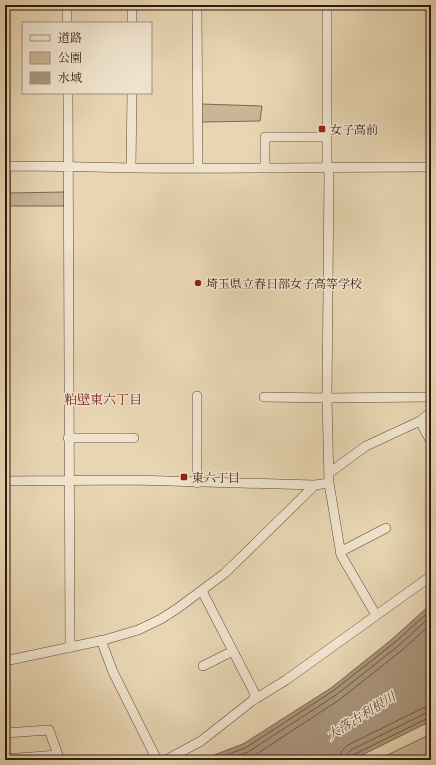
<svg xmlns="http://www.w3.org/2000/svg" width="436" height="765" viewBox="0 0 436 765" font-family="'Gentium Book Plus','Noto Serif JP',serif">
	<rect width="100%" height="100%" fill="#e8d6b3"/>
	<filter id="stains"><feTurbulence type="fractalNoise" baseFrequency=".005" numOctaves="4"/><feColorMatrix values="0 0 0 0 .2 0 0 0 0 .09 0 0 0 0 .02 0 0 0 .5 -.17"/></filter>
	<radialGradient id="worn" r=".72"><stop offset=".6" stop-color="#630" stop-opacity="0"/><stop offset="1" stop-color="#630" stop-opacity=".3"/></radialGradient>
	<path fill="#c9b697" stroke="#7d6752" d="M 201,104 L 262,106 L 260,121 L 202,122 Z
		M 64,192 L 64,206 L 10,206 L 10,193 Z
		M 431,734 L 431,760 L 377,760 Z"/>
	<path fill="#aa957b" stroke="#7a634f" d="M 431,604 L 431,721 L 352,760 L 201,760 L 243,744 L 331,688 L 391,640 Z"/>
	<g fill="none" stroke-linecap="round" stroke-linejoin="round">
		<path stroke="#6e5644" stroke-width="1" d="M 213,760 L 245,748 L 333,691 L 394,643 L 431,610
			M 227,760 L 248,752 L 336,695 L 397,647 L 431,616
			M 244,760 L 252,757 L 339,700 L 401,651 L 431,624
			M 340,760 L 341,752 L 348,745 L 423,708 L 431,706
			M 346,760 L 347,755 L 351,750 L 426,713 L 431,712
			M 351,760 L 353,755 L 428,718 L 431,717"/>
		<defs>
			<path id="minor" d="M 67,5 L 67,23
				M 197,5 L 198,168
				M 327,5 L 327,167 L 329,173 L 327,398 L 329,483 L 341,555 L 376,615
				M 132,23 L 132,5
				M 68,93 L 70,648
				M 5,166 C 47,166 90,167 132,168 C 232,169 331,167 431,167
				M 131,168 L 132,93
				M 265,168 L 265,137 L 327,137
				M 5,337 L 6,166
				M 264,397 L 327,398 L 431,397
				M 420,421 L 431,442
				M 68,438 L 134,438
				M 329,473 L 366,446 L 420,421 L 431,412
				M 5,481 L 133,480 L 315,485 L 329,483
				M 197,483 L 197,396
				M 340,552 L 386,528
				M 202,591 L 255,694 L 254,700
				M 101,640 L 113,672 L 157,760
				M 5,661 L 104,640 L 138,630 L 161,619 L 178,608 L 225,573 L 315,485
				M 203,666 L 233,651
				M 5,733 L 49,730 L 58,755 L 5,759
				M 166,760 L 201,741 L 252,701 L 286,680 L 431,576"/>
		</defs>
		<use href="#minor" stroke="#5f4837" stroke-width="10"/>
		<use href="#minor" stroke="#f0e4ce" stroke-width="9"/>
	</g>
	<g fill="#8f2418" stroke="#f0e4ce" stroke-width="1.5">
		<rect x="318" y="125" width="8" height="8" rx="2"/>
		<circle cx="198" cy="283" r="4"/>
		<rect x="180" y="473" width="8" height="8" rx="2"/>
	</g>
	<g text-anchor="middle" dominant-baseline="central" stroke-width="3" stroke-linejoin="round" paint-order="stroke">
		<g font-size="12" fill="#31180e" stroke="#f0e4ce" text-anchor="start">
			<text x="330" y="129">女子高前</text>
			<text x="206" y="283">埼玉県立春日部女子高等学校</text>
			<text x="192" y="477">東六丁目</text>
		</g>
		<g font-size="13" fill="#7a1f14" stroke="#f0e4ce">
			<text x="103" y="399">粕壁東六丁目</text>
		</g>
		<g font-size="13" font-style="italic" fill="#614a3a" stroke="#f0e4ce">
			<text transform="translate(361 716) rotate(-32)">大落古利根川</text>
		</g>
	</g>
	<rect width="436" height="765" fill="none" stroke="#e8d6b3" stroke-width="20"/>
	<rect x="6" y="6" width="424" height="753" fill="none" stroke="#31180e" stroke-width="2"/>
	<rect x="10" y="10" width="416" height="745" fill="none" stroke="#31180e"/>
	<rect x="22" y="22" width="130" height="72" fill="#f0e4ce" stroke="#a49281"/>
	<rect x="30" y="35" width="20" height="6" fill="#f0e4ce" stroke="#a49281"/>
	<text x="58" y="42" font-size="12" fill="#31180e">道路</text>
	<rect x="30" y="52" width="20" height="12" fill="#c9b697" stroke="#a49281"/>
	<text x="58" y="62" font-size="12" fill="#31180e">公園</text>
	<rect x="30" y="72" width="20" height="12" fill="#aa957b" stroke="#a49281"/>
	<text x="58" y="82" font-size="12" fill="#31180e">水域</text>
	<rect width="100%" height="100%" filter="url(#stains)"/>
	<rect width="100%" height="100%" fill="url(#worn)"/>
</svg>
